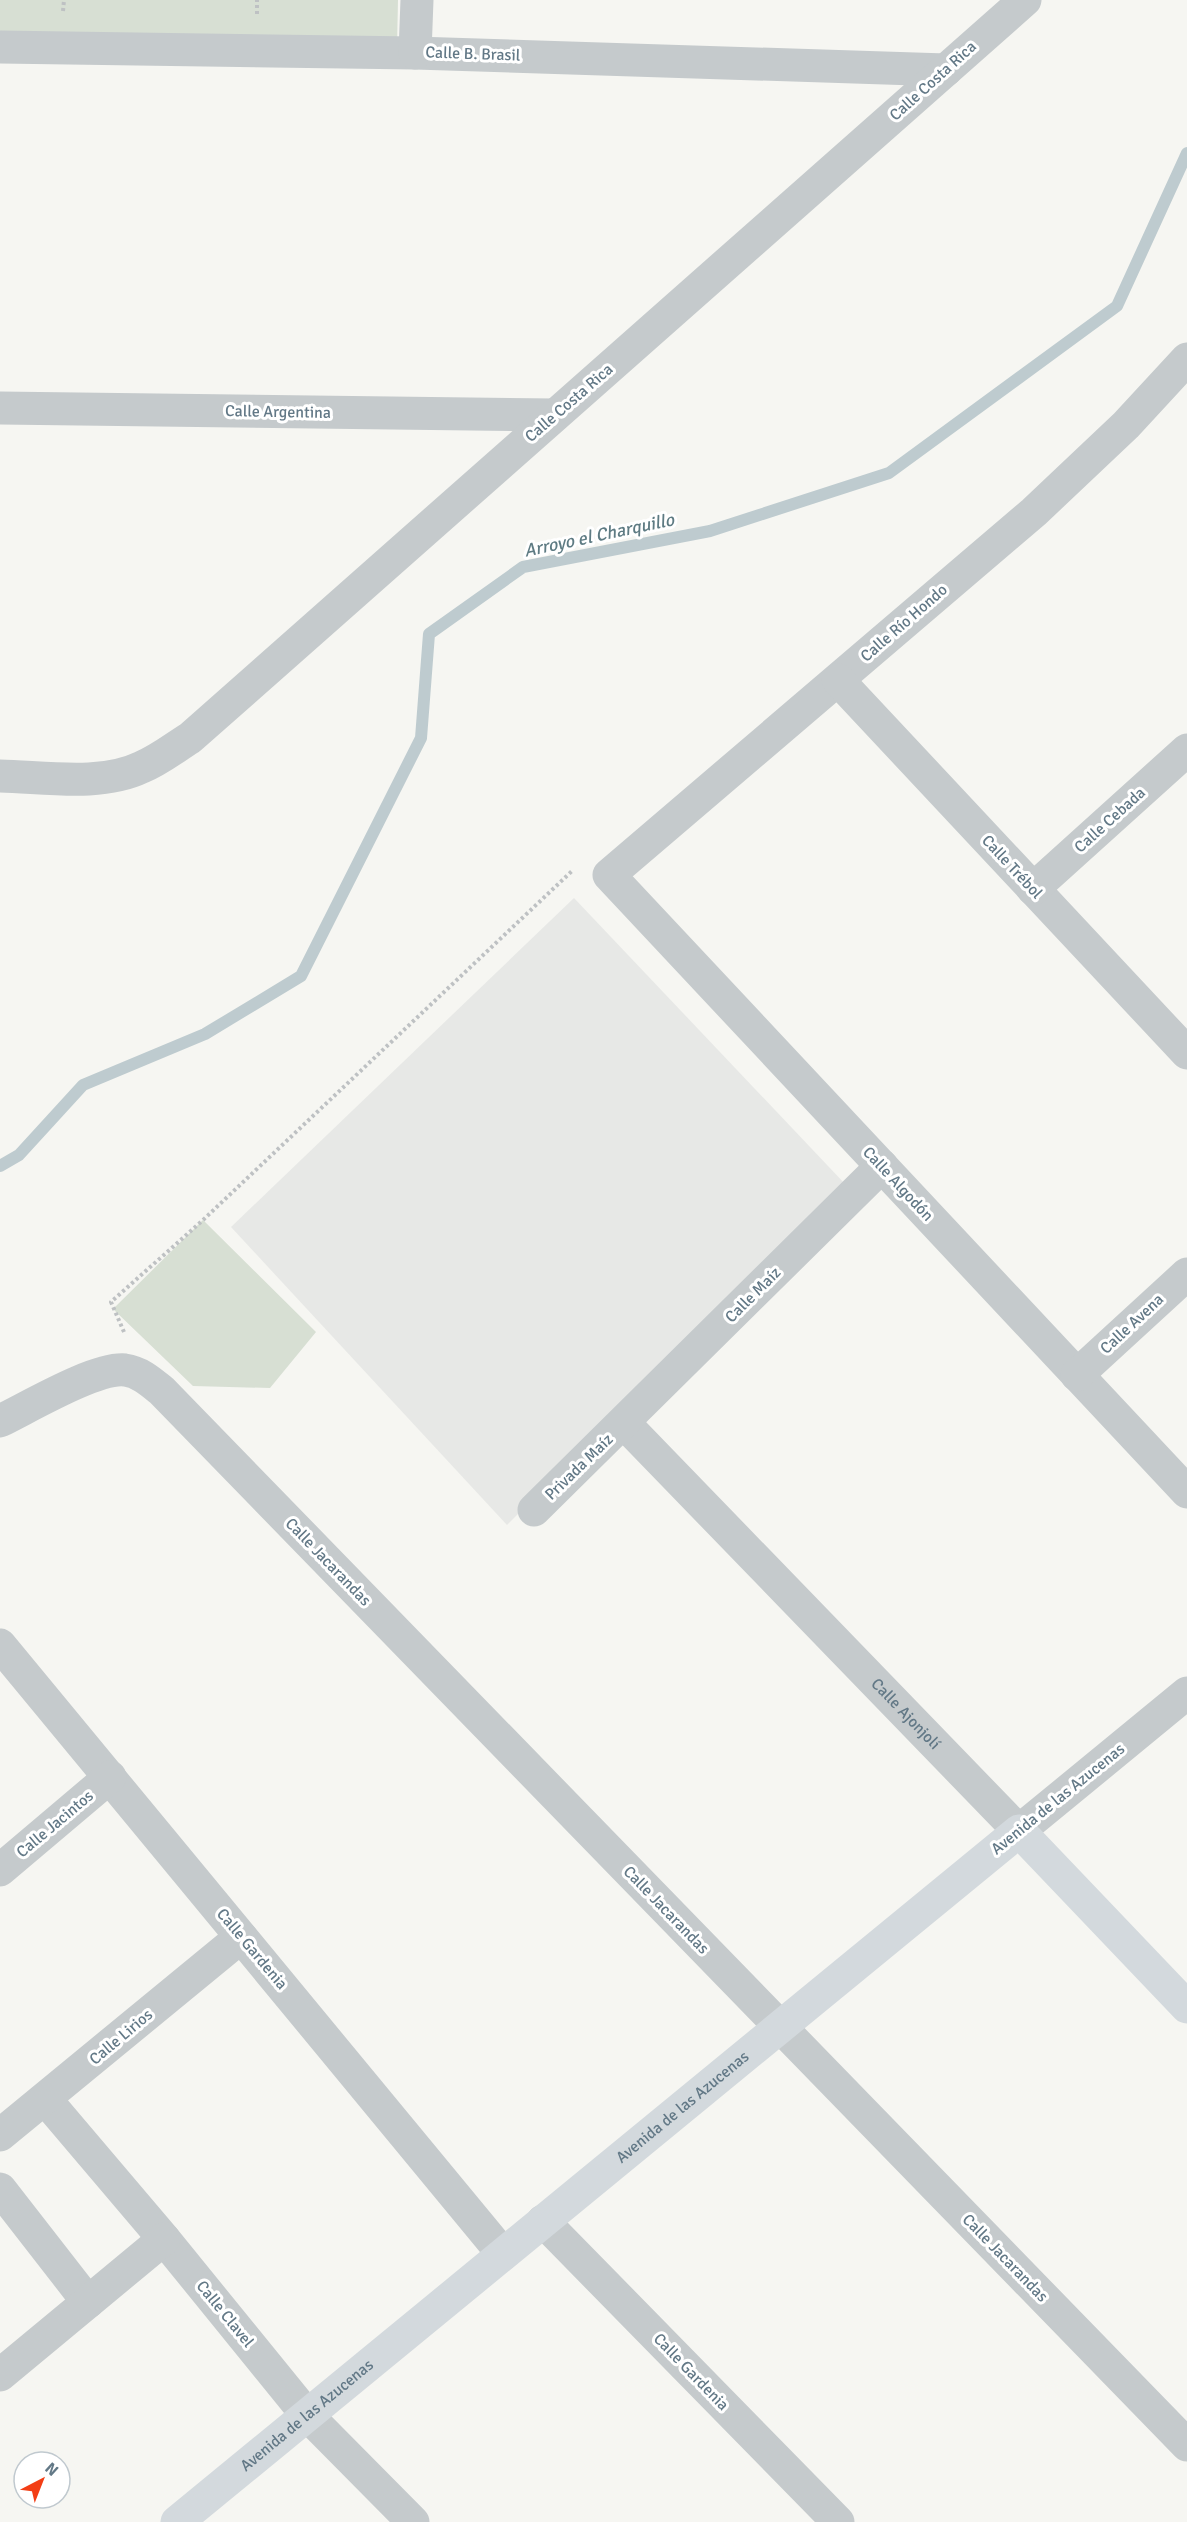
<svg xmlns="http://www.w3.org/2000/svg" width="1187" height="2522" viewBox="0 0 1187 2522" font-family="Signika,sans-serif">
	<rect width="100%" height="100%" fill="#f6f6f2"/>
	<path fill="#e7e8e6" d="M 574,898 L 846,1185 L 507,1525 L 231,1227 Z"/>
	<path fill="#d7dfd3" d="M 0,0 L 398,0 L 397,47 L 0,31 Z
		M 203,1220 L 316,1332 L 270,1388 L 193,1386 L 113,1309 Z"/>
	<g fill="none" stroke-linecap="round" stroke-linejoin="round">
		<path stroke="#becbcf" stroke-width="12" d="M 0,1166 L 19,1155 L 83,1085 L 205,1034 L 301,976 L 421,738 L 429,634 L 523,567 L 710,531 L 889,473 L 1117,306 L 1187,153"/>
		<path stroke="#bec1c3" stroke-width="4" stroke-dasharray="3 3" stroke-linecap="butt" d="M 63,11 L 64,0
			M 257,14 L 257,0
			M 124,1332 L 111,1302 L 203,1220 L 572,871"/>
		<g stroke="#c5cacc" stroke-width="33">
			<path d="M 0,47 L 415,53 L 946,70"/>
			<path d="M 415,53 L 417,0"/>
			<path d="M 1187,359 L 1126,425 L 1034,512 L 609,875 L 1187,1492"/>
			<path d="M 0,408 L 555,415"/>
			<path d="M 838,680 L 1187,1053"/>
			<path d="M 0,776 C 45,777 101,787 142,767 C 159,760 174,748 190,738 L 1025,0"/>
			<path d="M 1033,889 L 1187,750"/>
			<path d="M 1077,1375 L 1187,1274"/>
			<path d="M 0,1421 C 29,1407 96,1367 125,1370 C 140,1372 151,1382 162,1391 L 1187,2445"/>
			<path id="s1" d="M 624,1423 L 1019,1831 L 1187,1693"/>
			<path d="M 534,1510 L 882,1166"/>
			<path d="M 0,1645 L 503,2254"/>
			<path d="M 0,1870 L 110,1777"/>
			<path d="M 46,2100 L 164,2239 L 307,2415 L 413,2522"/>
			<path d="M 0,2135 L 241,1937"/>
			<path d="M 0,2189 L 88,2302"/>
			<path d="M 543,2221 L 838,2522"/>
			<path d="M 0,2375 L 164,2239"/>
		</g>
		<path stroke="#d3d9dd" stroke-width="33" id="s2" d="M 177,2522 L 1019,1831 L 1187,2007"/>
	</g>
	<g text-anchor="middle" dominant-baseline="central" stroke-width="6" stroke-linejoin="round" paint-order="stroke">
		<g font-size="16" fill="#627886" stroke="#fff">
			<text transform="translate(473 54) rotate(2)">Calle B. Brasil</text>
			<text transform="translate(933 81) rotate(-42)">Calle Costa Rica</text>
			<text transform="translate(569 403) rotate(-41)">Calle Costa Rica</text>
			<text transform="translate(278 412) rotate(1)">Calle Argentina</text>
			<text transform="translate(904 623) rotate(-41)">Calle Río Hondo</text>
			<text transform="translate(1110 820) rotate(-42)">Calle Cebada</text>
			<text transform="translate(1012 867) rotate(47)">Calle Trébol</text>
			<text transform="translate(898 1184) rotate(47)">Calle Algodón</text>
			<text transform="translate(753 1295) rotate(-45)">Calle Maíz</text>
			<text transform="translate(1132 1324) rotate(-43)">Calle Avena</text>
			<text transform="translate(579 1467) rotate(-44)">Privada Maíz</text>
			<text transform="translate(328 1562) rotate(46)">Calle Jacarandas</text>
			<text stroke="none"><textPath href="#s1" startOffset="405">Calle Ajonjolí</textPath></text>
			<text transform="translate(1058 1799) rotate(-39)">Avenida de las Azucenas</text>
			<text transform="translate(55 1824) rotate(-40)">Calle Jacintos</text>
			<text transform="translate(666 1910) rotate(46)">Calle Jacarandas</text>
			<text transform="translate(252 1949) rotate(50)">Calle Gardenia</text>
			<text transform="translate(121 2037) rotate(-40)">Calle Lirios</text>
			<text stroke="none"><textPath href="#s2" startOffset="654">Avenida de las Azucenas</textPath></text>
			<text transform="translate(1005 2258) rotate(46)">Calle Jacarandas</text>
			<text transform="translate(225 2314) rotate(51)">Calle Clavel</text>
			<text transform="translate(691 2372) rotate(46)">Calle Gardenia</text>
			<text stroke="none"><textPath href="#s2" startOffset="168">Avenida de las Azucenas</textPath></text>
		</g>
		<g font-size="18" font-style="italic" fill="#5e7b83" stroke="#fff">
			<text transform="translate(599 535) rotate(-12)">Arroyo el Charquillo</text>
		</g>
	</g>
	<g transform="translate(42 2480) rotate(42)"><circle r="28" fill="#ffffff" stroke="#c0c9cf" stroke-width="1.5"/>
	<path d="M0-4.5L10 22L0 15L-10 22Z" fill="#f33e15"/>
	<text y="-9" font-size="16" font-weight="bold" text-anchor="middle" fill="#627886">N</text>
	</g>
</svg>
